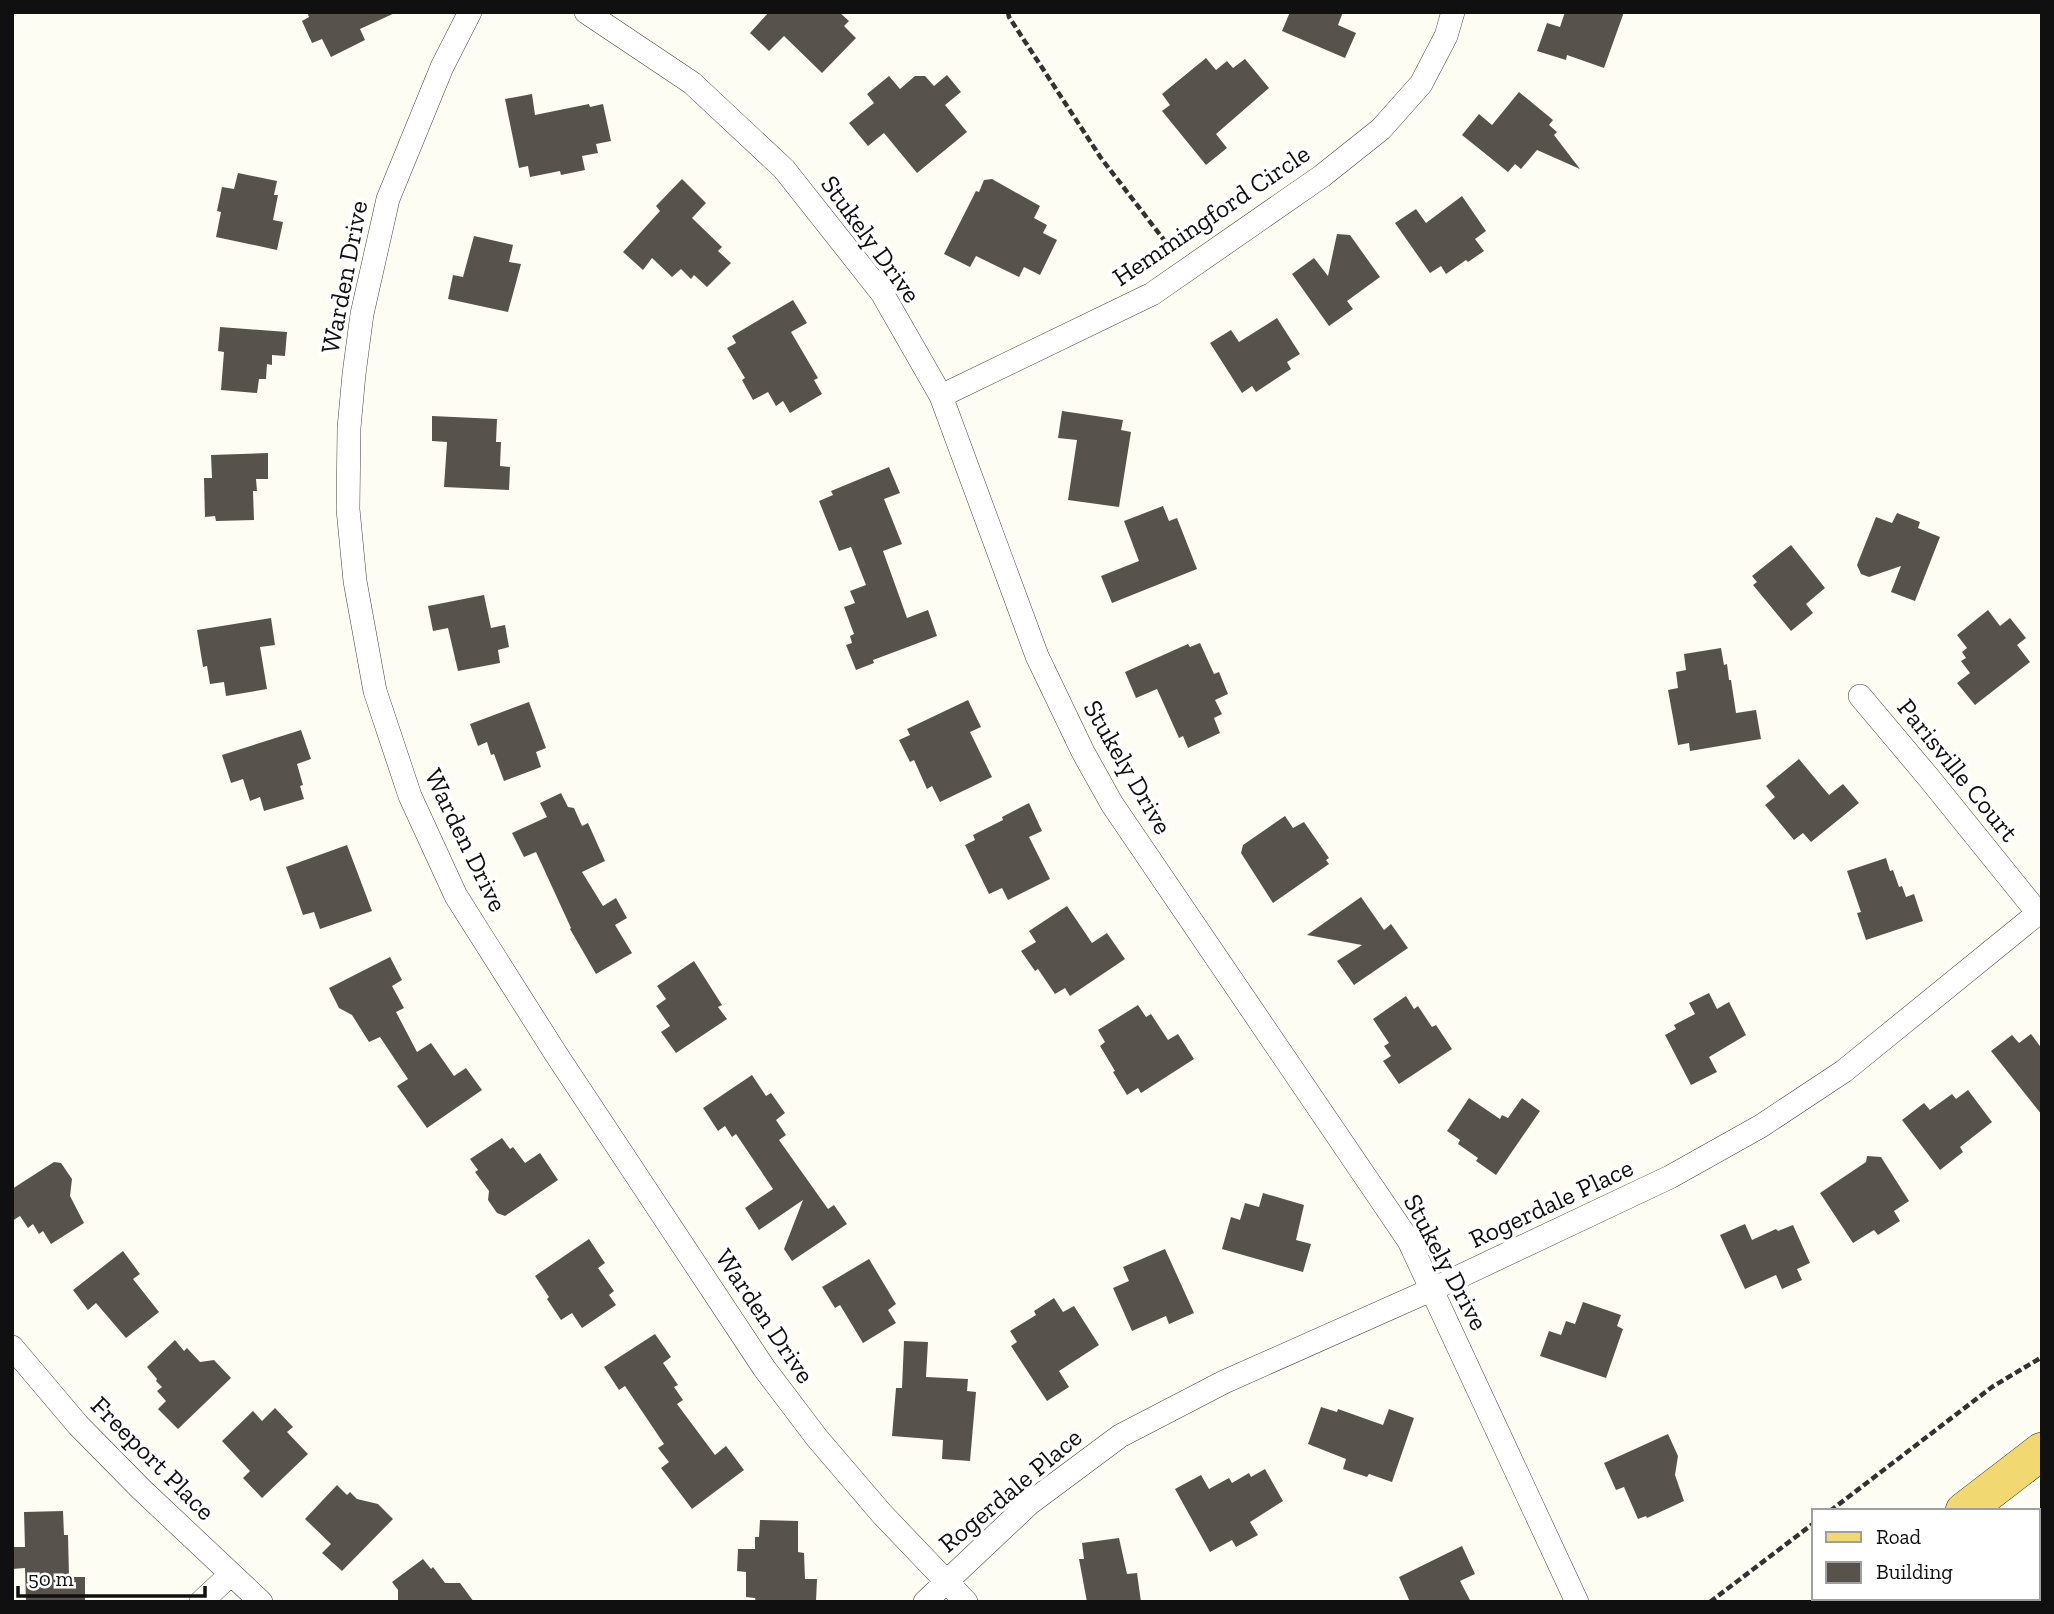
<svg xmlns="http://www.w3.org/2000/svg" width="2054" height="1614" viewBox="0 0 2054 1614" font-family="'Zilla Slab',serif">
	<rect width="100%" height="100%" fill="#fefdf3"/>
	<path fill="#58524d" d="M 307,12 L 397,12 L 360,29 L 365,40 L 331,57 L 322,39 L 312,43 L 302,21 L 309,17 Z
		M 769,12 L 839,12 L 849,21 L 844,26 L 856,38 L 822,73 L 784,36 L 769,51 L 750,33 Z
		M 1290,12 L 1343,12 L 1338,25 L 1356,33 L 1345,58 L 1282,31 Z
		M 1565,12 L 1624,12 L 1604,68 L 1567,55 L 1566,60 L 1537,51 L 1547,23 L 1560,27 Z
		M 1206,58 L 1216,70 L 1227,61 L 1233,68 L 1245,59 L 1269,88 L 1216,134 L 1227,148 L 1206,165 L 1162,111 L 1170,105 L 1162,94 Z
		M 947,75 L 961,92 L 945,105 L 967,132 L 917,173 L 884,133 L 868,146 L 849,123 L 874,103 L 867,94 L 889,76 L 900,89 L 915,76 L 925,76 L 934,86 Z
		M 1519,92 L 1553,120 L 1549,125 L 1557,132 L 1554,135 L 1580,169 L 1537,150 L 1521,169 L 1515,164 L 1508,172 L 1462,135 L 1479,114 L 1492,125 Z
		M 532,94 L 535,115 L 589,104 L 590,107 L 603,104 L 611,141 L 596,144 L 598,153 L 582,156 L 585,170 L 561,175 L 560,171 L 530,177 L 528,166 L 519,168 L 505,99 Z
		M 238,173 L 277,181 L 274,195 L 278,195 L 273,220 L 283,222 L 277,250 L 216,237 L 221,212 L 217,211 L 222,187 L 234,189 Z
		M 682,179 L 706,203 L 692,218 L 722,247 L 718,251 L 731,263 L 707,287 L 694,275 L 691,279 L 681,269 L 672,277 L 652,258 L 643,270 L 623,252 L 660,211 L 656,206 Z
		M 992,179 L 1040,206 L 1034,218 L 1047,225 L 1043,233 L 1057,240 L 1040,275 L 1024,267 L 1019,277 L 976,256 L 970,267 L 944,254 L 976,191 L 979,192 L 984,180 Z
		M 1462,196 L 1486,231 L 1475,239 L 1484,251 L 1468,262 L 1466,260 L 1446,274 L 1441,266 L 1430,273 L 1395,223 L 1416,209 L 1426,223 Z
		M 1337,234 L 1350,235 L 1380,277 L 1347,301 L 1353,309 L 1329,326 L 1292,274 L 1314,258 L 1328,276 Z
		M 474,236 L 513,245 L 509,262 L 521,264 L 508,312 L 448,299 L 453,275 L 463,277 Z
		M 793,300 L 807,323 L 791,332 L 818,378 L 814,380 L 822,394 L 790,413 L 783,401 L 776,406 L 768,392 L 753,400 L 742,380 L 745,378 L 727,348 L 736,343 L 732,336 Z
		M 1277,318 L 1300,354 L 1287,362 L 1291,369 L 1256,392 L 1252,386 L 1242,393 L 1210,343 L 1231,330 L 1239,342 Z
		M 220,327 L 287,332 L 285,356 L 272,355 L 272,365 L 267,364 L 266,379 L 259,379 L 257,393 L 221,390 L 224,352 L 218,351 Z
		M 1062,411 L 1123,420 L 1121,430 L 1131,432 L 1119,507 L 1068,500 L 1077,440 L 1058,438 Z
		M 432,416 L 497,419 L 496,442 L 501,442 L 500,466 L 510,467 L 509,490 L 444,487 L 447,442 L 432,441 Z
		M 268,453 L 268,479 L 256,479 L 257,491 L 253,491 L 254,520 L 216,521 L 215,516 L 205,517 L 204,478 L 212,478 L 211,455 Z
		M 889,467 L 900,493 L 884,499 L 902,544 L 883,551 L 907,618 L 928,610 L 937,636 L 873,660 L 874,663 L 856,670 L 846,645 L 852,643 L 850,636 L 854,634 L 844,607 L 855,603 L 850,591 L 866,585 L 851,547 L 839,551 L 819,501 L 833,495 L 831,491 Z
		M 1163,506 L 1169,521 L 1177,518 L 1197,569 L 1112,603 L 1101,576 L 1139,561 L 1124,521 Z
		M 1897,513 L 1920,522 L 1918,528 L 1940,537 L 1915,601 L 1891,592 L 1901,566 L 1869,577 L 1861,574 L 1857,565 L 1876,517 L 1892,523 Z
		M 1791,545 L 1825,588 L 1806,604 L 1813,613 L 1791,631 L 1753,585 L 1757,582 L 1752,576 Z
		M 484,595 L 491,628 L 505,625 L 509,647 L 498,650 L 500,663 L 458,671 L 448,628 L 433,631 L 428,606 Z
		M 1988,610 L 2000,626 L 2010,618 L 2026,638 L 2017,645 L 2030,662 L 1975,705 L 1957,683 L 1970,673 L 1961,661 L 1966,658 L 1962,652 L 1967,648 L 1957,635 Z
		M 271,618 L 275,645 L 260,647 L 267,689 L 226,696 L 224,682 L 210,684 L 207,666 L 203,667 L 197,630 Z
		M 1200,643 L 1214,674 L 1219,672 L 1228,694 L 1215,700 L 1222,714 L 1214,718 L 1220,733 L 1188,748 L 1183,736 L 1179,738 L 1157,689 L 1136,698 L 1125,672 L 1188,644 L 1190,647 Z
		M 1721,648 L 1724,665 L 1727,664 L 1729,680 L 1731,680 L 1736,713 L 1756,710 L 1761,739 L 1690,751 L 1689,743 L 1678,745 L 1668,690 L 1678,688 L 1676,672 L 1686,670 L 1684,654 Z
		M 968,700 L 981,727 L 970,732 L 992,777 L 940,802 L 932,786 L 927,789 L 914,760 L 910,762 L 899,740 L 910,735 L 907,729 Z
		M 529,702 L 546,748 L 536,752 L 541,767 L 504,781 L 494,754 L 491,755 L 487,742 L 478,746 L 470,724 Z
		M 301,730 L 311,759 L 297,764 L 303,785 L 300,786 L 304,799 L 264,811 L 260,797 L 250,801 L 243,779 L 231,783 L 222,755 Z
		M 1799,759 L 1829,795 L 1843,784 L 1859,803 L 1811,842 L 1803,833 L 1794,840 L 1765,805 L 1775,797 L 1766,786 Z
		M 561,793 L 568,807 L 574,808 L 582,826 L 588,823 L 605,861 L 582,872 L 603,906 L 616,898 L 627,918 L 615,925 L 632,953 L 596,974 L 570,929 L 571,928 L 536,852 L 524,857 L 512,833 L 547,817 L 540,803 Z
		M 1029,803 L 1042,831 L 1029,837 L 1050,879 L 1008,900 L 1002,888 L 989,894 L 965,845 L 975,840 L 973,835 L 1003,820 L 1002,817 Z
		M 1285,816 L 1293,828 L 1304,822 L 1329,858 L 1326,860 L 1329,864 L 1273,903 L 1241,853 L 1243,845 Z
		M 347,845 L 372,911 L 320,929 L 314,912 L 303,915 L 286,867 Z
		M 1886,858 L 1890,871 L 1893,870 L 1899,887 L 1902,886 L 1906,897 L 1914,894 L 1923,921 L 1866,940 L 1857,913 L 1861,912 L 1847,871 Z
		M 1361,897 L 1384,930 L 1391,924 L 1408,948 L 1354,985 L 1337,961 L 1362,945 L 1307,935 Z
		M 1067,906 L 1092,943 L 1107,933 L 1125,959 L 1070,996 L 1065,988 L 1055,994 L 1038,969 L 1035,971 L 1021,951 L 1036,942 L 1029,931 Z
		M 390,957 L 402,980 L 392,986 L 404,1008 L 396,1012 L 417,1052 L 431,1043 L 454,1076 L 466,1068 L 482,1090 L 427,1128 L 397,1086 L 408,1079 L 380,1037 L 369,1042 L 352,1015 L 339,1008 L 329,988 Z
		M 694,961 L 722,1005 L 718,1007 L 727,1019 L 676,1053 L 661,1032 L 670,1026 L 656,1006 L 666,999 L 657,986 Z
		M 1709,993 L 1717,1009 L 1729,1002 L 1746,1035 L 1709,1057 L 1717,1072 L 1691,1085 L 1665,1035 L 1676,1029 L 1674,1025 L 1695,1014 L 1689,1003 Z
		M 1406,996 L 1414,1009 L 1418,1006 L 1432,1027 L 1436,1025 L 1452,1049 L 1399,1084 L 1383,1061 L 1391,1056 L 1384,1046 L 1389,1043 L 1373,1019 Z
		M 1138,1005 L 1146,1017 L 1151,1014 L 1168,1040 L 1178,1034 L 1194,1059 L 1141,1093 L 1138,1088 L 1127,1095 L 1113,1072 L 1115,1071 L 1100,1046 L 1105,1042 L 1098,1030 Z
		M 2031,1034 L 2042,1049 L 2042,1115 L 1991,1051 L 2012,1035 L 2019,1043 Z
		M 752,1075 L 766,1096 L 771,1093 L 785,1113 L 776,1120 L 786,1135 L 779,1140 L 828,1209 L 834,1205 L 847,1224 L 792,1261 L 784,1249 L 803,1200 L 759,1230 L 745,1208 L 773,1189 L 736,1134 L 732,1137 L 725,1126 L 718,1131 L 703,1108 Z
		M 1968,1090 L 1992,1122 L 1960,1147 L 1963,1152 L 1940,1170 L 1902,1120 L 1924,1103 L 1930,1110 L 1952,1094 L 1956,1099 Z
		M 1469,1098 L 1500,1119 L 1502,1115 L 1508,1118 L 1522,1098 L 1540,1111 L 1496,1175 L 1476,1161 L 1478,1158 L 1458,1144 L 1460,1140 L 1447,1131 Z
		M 502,1138 L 510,1149 L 513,1147 L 525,1163 L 540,1153 L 558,1180 L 505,1216 L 497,1213 L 488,1200 L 489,1191 L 475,1172 L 478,1170 L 470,1159 Z
		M 1867,1156 L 1881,1157 L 1909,1201 L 1894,1211 L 1900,1221 L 1878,1235 L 1874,1230 L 1853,1243 L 1820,1193 L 1866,1162 Z
		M 54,1162 L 61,1163 L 72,1179 L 70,1196 L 84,1223 L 51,1244 L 43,1231 L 39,1234 L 33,1224 L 28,1228 L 20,1216 L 12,1221 L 12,1189 Z
		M 1263,1193 L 1304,1205 L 1296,1240 L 1311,1244 L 1303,1272 L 1222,1249 L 1231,1217 L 1240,1220 L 1245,1203 L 1259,1207 Z
		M 1745,1224 L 1752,1240 L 1776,1229 L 1778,1231 L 1793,1225 L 1810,1263 L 1797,1269 L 1802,1280 L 1782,1289 L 1776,1275 L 1745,1289 L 1720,1235 Z
		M 589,1239 L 605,1263 L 598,1268 L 614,1291 L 609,1295 L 616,1305 L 582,1328 L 572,1313 L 561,1320 L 547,1299 L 549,1297 L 535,1276 Z
		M 1165,1249 L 1194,1313 L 1169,1324 L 1166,1316 L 1132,1331 L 1113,1288 L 1129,1281 L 1123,1267 Z
		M 123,1251 L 140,1274 L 133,1279 L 159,1312 L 126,1338 L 96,1303 L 88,1310 L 73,1290 Z
		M 869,1259 L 896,1304 L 888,1310 L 896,1323 L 863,1343 L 840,1305 L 835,1308 L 822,1287 Z
		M 1054,1298 L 1063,1312 L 1074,1306 L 1099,1345 L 1059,1371 L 1069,1387 L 1047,1401 L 1011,1346 L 1017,1342 L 1010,1331 L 1036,1315 L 1034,1311 Z
		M 1583,1302 L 1621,1315 L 1617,1326 L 1623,1329 L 1606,1378 L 1540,1356 L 1549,1331 L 1561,1335 L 1566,1321 L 1575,1324 Z
		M 655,1334 L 671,1357 L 663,1363 L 678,1385 L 674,1387 L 683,1400 L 677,1404 L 715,1455 L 726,1446 L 744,1470 L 692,1509 L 661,1468 L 669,1462 L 658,1448 L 664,1444 L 625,1386 L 619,1390 L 604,1367 Z
		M 175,1340 L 184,1351 L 187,1348 L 200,1362 L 214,1360 L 231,1378 L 178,1429 L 158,1409 L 166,1401 L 157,1391 L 162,1387 L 156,1381 L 157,1379 L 147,1367 Z
		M 904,1341 L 928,1342 L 926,1377 L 968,1379 L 967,1391 L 976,1392 L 970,1461 L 942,1459 L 943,1440 L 892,1436 L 896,1388 L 902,1388 Z
		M 1321,1407 L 1337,1412 L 1338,1409 L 1383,1425 L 1389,1409 L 1414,1418 L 1392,1482 L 1369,1474 L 1367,1477 L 1343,1469 L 1346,1459 L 1308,1444 Z
		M 275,1408 L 293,1427 L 287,1432 L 308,1454 L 262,1498 L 243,1478 L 250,1471 L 222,1441 L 253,1411 L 262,1421 Z
		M 1668,1434 L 1678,1456 L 1675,1475 L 1684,1501 L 1647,1518 L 1646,1516 L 1638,1519 L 1624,1487 L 1616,1490 L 1604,1463 Z
		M 1265,1469 L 1283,1501 L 1250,1522 L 1258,1535 L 1236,1547 L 1232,1540 L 1210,1552 L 1175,1489 L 1201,1475 L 1209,1489 L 1229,1478 L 1232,1483 L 1249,1473 L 1251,1477 Z
		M 337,1485 L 347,1495 L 350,1492 L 357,1499 L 378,1504 L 393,1519 L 342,1571 L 322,1553 L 331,1544 L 305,1519 Z
		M 63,1511 L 64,1535 L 68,1535 L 69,1577 L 85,1577 L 85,1602 L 26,1602 L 25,1568 L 12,1569 L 12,1547 L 25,1547 L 24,1512 Z
		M 760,1520 L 798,1521 L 798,1552 L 804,1553 L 805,1579 L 817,1579 L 816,1602 L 756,1602 L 755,1598 L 746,1597 L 746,1572 L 737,1571 L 738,1549 L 755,1549 L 755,1537 L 759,1537 Z
		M 1119,1538 L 1127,1574 L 1137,1573 L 1141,1602 L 1087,1602 L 1079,1559 L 1084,1559 L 1082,1543 Z
		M 1462,1546 L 1475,1574 L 1460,1581 L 1471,1602 L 1410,1602 L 1399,1577 Z
		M 423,1559 L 431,1569 L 433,1567 L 445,1583 L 460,1583 L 474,1602 L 398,1602 L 398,1590 L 392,1582 Z"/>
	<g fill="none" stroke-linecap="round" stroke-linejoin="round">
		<defs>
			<path id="street" d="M 470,12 L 442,67 L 388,199 L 362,314 L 354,374 L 349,428 L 348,509 L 355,581 L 375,691 L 410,796 L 456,896 L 556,1054 L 764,1368 L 817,1438 L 882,1514 L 966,1602
				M 586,12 L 692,83 L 784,169 L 882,293 L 941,396 L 1037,656 L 1083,752 L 1112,804 L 1409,1241 L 1577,1602
				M 941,396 L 1152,294 L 1322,176 L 1381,129 L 1421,84 L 1446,36 L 1453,12
				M 1860,696 L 1929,778 L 2038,913
				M 12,1347 L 78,1425 L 141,1489 L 261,1602
				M 201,1602 L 231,1574
				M 925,1602 L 1030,1503 L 1120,1436 L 1224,1382 L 1433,1289 L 1670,1177 L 1761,1126 L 1844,1071 L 2042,910"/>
			<path id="primary" d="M 1964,1511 L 2042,1451
				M 2038,1531 L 2042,1528
				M 1848,1602 L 1852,1598
				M 1948,1602 L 1952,1598"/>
		</defs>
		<use href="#street" stroke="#434343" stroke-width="24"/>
		<use href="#primary" stroke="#212121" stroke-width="38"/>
		<path stroke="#323232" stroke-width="4.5" stroke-dasharray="7 3.5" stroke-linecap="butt" d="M 1008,12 L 1009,17 L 1101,158 L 1174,253
			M 1830,1511 L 1992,1387 L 2042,1357
			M 1710,1602 L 1814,1523"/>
		<use href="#street" stroke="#fff" stroke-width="23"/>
		<use href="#primary" stroke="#f1d871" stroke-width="37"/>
	</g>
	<g text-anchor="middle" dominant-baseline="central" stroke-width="7" stroke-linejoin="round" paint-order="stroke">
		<g font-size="26" fill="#101010" stroke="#fff">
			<text transform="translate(1211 215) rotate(-34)">Hemmingford Circle</text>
			<text transform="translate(871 239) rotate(54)">Stukely Drive</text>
			<text transform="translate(344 277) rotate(-79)">Warden Drive</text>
			<text transform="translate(1128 767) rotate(60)">Stukely Drive</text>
			<text transform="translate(1958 770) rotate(51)">Parisville Court</text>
			<text transform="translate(466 840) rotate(64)">Warden Drive</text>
			<text transform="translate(1551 1203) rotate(-25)">Rogerdale Place</text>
			<text transform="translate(1446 1262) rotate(62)">Stukely Drive</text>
			<text transform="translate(765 1316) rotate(56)">Warden Drive</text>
			<text transform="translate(153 1458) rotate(45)">Freeport Place</text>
			<text transform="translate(1010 1490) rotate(-40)">Rogerdale Place</text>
		</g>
	</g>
	<rect width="2054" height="1614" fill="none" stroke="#101010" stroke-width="28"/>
	<rect x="1812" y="1509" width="228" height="91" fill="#ffffff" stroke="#9f9f9f" stroke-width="2"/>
	<rect x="1826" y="1532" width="35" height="10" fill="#f1d871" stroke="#9f9f9f" stroke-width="2"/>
	<text x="1876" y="1544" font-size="21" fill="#101010">Road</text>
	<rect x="1826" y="1562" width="35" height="21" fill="#58524d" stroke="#9f9f9f" stroke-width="2"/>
	<text x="1876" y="1579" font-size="21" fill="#101010">Building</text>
	<path d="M18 1586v10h187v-10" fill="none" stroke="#101010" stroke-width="3.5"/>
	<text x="28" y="1586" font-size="21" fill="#101010" stroke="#ffffff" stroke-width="5" paint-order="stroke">50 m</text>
</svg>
